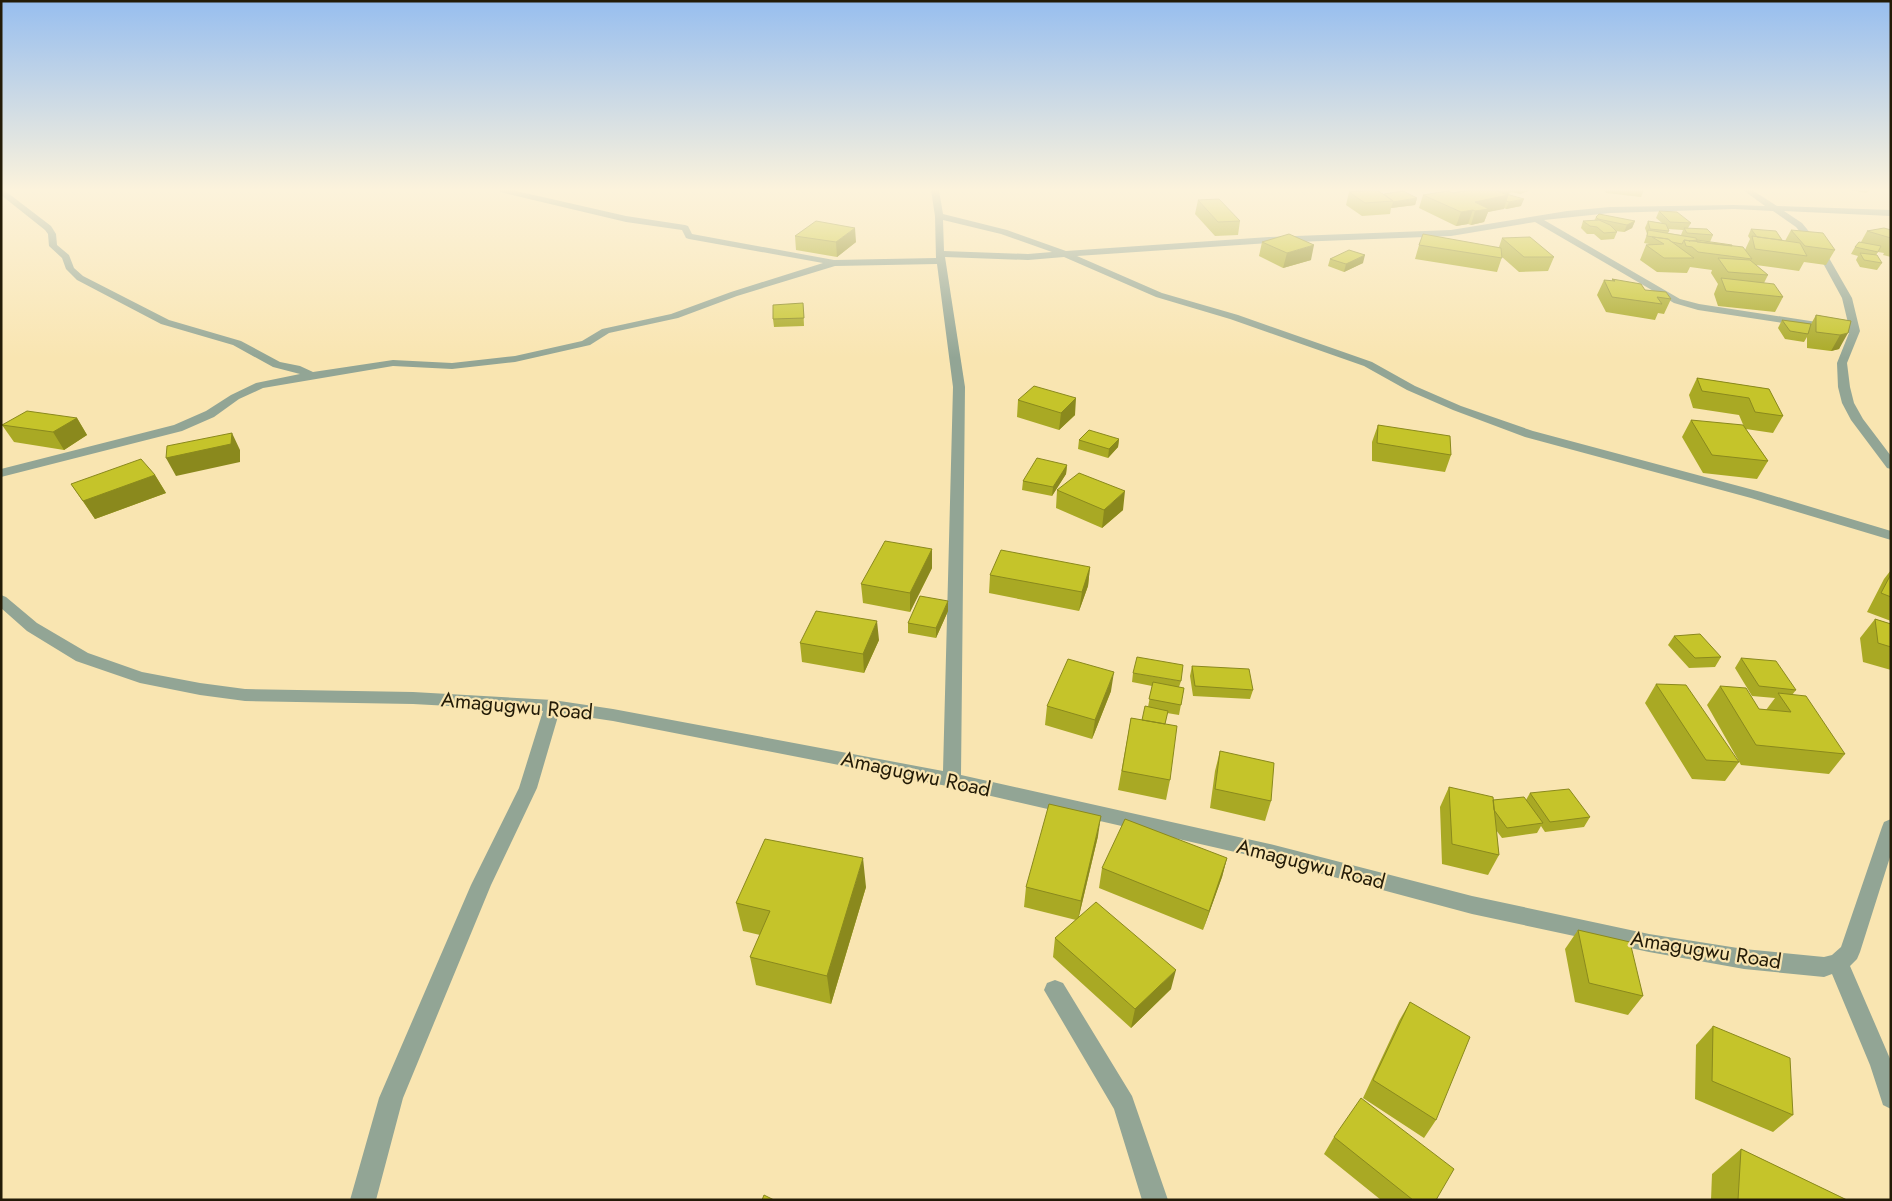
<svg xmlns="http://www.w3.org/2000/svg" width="1892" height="1201" viewBox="0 0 1892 1201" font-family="Jost,sans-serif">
	<rect width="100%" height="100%" fill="#f9e5b1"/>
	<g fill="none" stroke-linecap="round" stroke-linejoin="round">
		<path fill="#92a595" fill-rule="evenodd" d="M 1,190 L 4,190 L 51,226 L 56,234 L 57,245 L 69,255 L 74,268 L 83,276 L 169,320 L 241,341 L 280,362 L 300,366 L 313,372 L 393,360 L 452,363 L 515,356 L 582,341 L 602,329 L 671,314 L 731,292 L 823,263 L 689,239 L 686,238 L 682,230 L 626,222 L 500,192 L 499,190 L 512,190 L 626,216 L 685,225 L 688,226 L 692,234 L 834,260 L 936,258 L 935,216 L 931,190 L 939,190 L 943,214 L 1007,230 L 1066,251 L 1269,237 L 1451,230 L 1567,211 L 1610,207 L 1734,205 L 1765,206 L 1743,190 L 1752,190 L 1777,206 L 1891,210 L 1891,216 L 1784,211 L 1802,223 L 1825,251 L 1852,298 L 1860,331 L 1847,363 L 1850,387 L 1854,403 L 1863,419 L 1891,456 L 1891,469 L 1887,468 L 1851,420 L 1842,403 L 1838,387 L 1837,363 L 1849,333 L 1698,310 L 1674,303 L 1535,222 L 1451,236 L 1269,243 L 1077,256 L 1162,293 L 1238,315 L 1372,362 L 1415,386 L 1461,406 L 1533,431 L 1761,492 L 1891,531 L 1891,540 L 1751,498 L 1525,437 L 1453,410 L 1407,390 L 1364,366 L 1230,319 L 1156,297 L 1064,257 L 1028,260 L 945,257 L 965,387 L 961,775 L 1274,845 L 1472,896 L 1649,934 L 1744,949 L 1824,957 L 1832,955 L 1841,947 L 1882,827 L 1884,822 L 1891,819 L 1891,854 L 1860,952 L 1857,959 L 1850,966 L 1891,1061 L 1891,1109 L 1883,1105 L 1870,1065 L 1832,974 L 1824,977 L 1744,969 L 1649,952 L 1472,914 L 1274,861 L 952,787 L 613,721 L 559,713 L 537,788 L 491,885 L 403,1098 L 376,1200 L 350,1200 L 379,1098 L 471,885 L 519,788 L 543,711 L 413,704 L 245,701 L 200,695 L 140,683 L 76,661 L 27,631 L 1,608 L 1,595 L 6,597 L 37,623 L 88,653 L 142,672 L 200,683 L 245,689 L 413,692 L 553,700 L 613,709 L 943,771 L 953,387 L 937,264 L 835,266 L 737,296 L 678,318 L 609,333 L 590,345 L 515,362 L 452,369 L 393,366 L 263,388 L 239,399 L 214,417 L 182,431 L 1,477 L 1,469 L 174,425 L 206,411 L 231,395 L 256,383 L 300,374 L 273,367 L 233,345 L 161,324 L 77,280 L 66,269 L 62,258 L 49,246 L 48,234 L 45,230 L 1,195 ZM 1734,209 L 1773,211 L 1796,227 L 1818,254 L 1842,298 L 1849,327 L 1699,304 L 1680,299 L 1544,220 L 1610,213 ZM 943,220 L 1001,234 L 1052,252 L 1028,254 L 944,251 Z
			M 1055,980 L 1063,983 L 1132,1096 L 1168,1200 L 1142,1200 L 1114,1109 L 1044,990 L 1047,983 Z"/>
	</g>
	<path fill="#a9a924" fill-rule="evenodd" d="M 1466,190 L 1529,190 L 1528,191 L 1520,194 L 1511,192 L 1510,193 L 1508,194 L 1521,206 L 1506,209 L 1504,208 L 1488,212 L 1484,222 L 1471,225 L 1468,224 L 1456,226 L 1419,208 L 1423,195 L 1453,193 L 1467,190 Z
		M 1604,190 L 1644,190 L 1641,197 L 1606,193 Z
		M 1851,190 L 1870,190 L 1866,193 Z
		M 1349,192 L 1384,194 L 1417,198 L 1415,205 L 1391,208 L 1390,214 L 1362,216 L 1346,205 Z
		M 1198,200 L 1240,221 L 1238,235 L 1215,236 L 1195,214 Z
		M 1659,211 L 1691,223 L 1688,228 L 1713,235 L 1710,242 L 1732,246 L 1745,250 L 1750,239 L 1748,236 L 1751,229 L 1785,241 L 1791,230 L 1835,250 L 1826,265 L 1804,262 L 1799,271 L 1756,265 L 1768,275 L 1764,283 L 1783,297 L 1775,312 L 1718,306 L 1714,294 L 1718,284 L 1711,273 L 1712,270 L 1690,267 L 1687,273 L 1657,272 L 1640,260 L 1646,245 L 1649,244 L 1644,243 L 1647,234 L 1645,228 L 1648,221 L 1662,223 L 1656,218 ZM 1668,229 L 1683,230 L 1681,235 L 1668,233 L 1669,231 Z
		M 1596,217 L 1635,221 L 1632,228 L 1624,232 L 1615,231 L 1617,232 L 1614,239 L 1601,240 L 1594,234 L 1587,234 L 1581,228 L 1583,221 L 1594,221 Z
		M 1891,230 L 1891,257 L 1883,255 L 1884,253 L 1878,252 L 1876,255 L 1882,263 L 1877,270 L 1860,267 L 1856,260 L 1858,256 L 1851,254 L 1855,247 L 1861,242 L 1867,231 Z
		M 795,236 L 856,242 L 837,257 L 796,250 Z
		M 1502,238 L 1554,257 L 1548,271 L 1519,272 L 1502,257 L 1497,272 L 1415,259 L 1419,245 L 1499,247 Z
		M 1262,242 L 1311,260 L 1283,268 L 1259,256 Z
		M 1330,259 L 1363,263 L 1344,272 L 1328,266 Z
		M 1612,279 L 1671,299 L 1664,314 L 1658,313 L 1655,320 L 1606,312 L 1597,295 L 1604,280 L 1612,281 Z
		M 803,303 L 804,326 L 774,327 L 773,319 Z
		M 1816,315 L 1851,321 L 1839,349 L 1831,351 L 1807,348 L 1807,337 L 1804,342 L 1785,339 L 1778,328 L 1782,320 L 1811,324 Z
		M 1697,378 L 1769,389 L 1783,416 L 1773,433 L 1746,429 L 1768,461 L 1757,479 L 1703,473 L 1682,437 L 1691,420 L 1745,429 L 1739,415 L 1693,408 L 1689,395 Z
		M 1018,400 L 1075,415 L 1059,430 L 1017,417 Z
		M 77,418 L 87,435 L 64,450 L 14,442 L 2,425 Z
		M 1378,425 L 1451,455 L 1445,472 L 1372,461 L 1372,442 Z
		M 1119,439 L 1118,447 L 1108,458 L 1078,449 L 1079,440 Z
		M 1067,465 L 1066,474 L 1052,496 L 1022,490 L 1023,481 Z
		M 155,475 L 166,493 L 95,519 L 71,484 Z
		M 1057,490 L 1123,510 L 1102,528 L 1056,508 Z
		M 932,549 L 932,568 L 910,612 L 863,603 L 861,584 Z
		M 1090,567 L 1088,586 L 1079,611 L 989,593 L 990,575 Z
		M 1891,570 L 1891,621 L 1867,612 L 1884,579 Z
		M 948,611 L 936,638 L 908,633 L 908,623 Z
		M 1875,619 L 1891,624 L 1891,670 L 1863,662 L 1860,638 Z
		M 1674,636 L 1721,657 L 1715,667 L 1689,668 L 1668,645 Z
		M 879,640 L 864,673 L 802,662 L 800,643 Z
		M 1741,658 L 1796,690 L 1792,695 L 1845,754 L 1829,774 L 1741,765 L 1707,705 L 1720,686 L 1759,709 L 1766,710 L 1775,698 L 1752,696 L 1735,668 Z
		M 1192,666 L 1253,690 L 1250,699 L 1193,696 L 1190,676 Z
		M 1133,673 L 1181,681 L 1179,687 L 1184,688 L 1179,715 L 1167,713 L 1165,724 L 1170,780 L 1166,800 L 1118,790 L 1131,718 L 1142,720 L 1148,707 L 1152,686 L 1132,682 Z
		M 1656,684 L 1739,762 L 1725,781 L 1692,779 L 1645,703 Z
		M 1111,691 L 1092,739 L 1045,725 L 1047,706 Z
		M 1220,751 L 1271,801 L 1265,821 L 1210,808 L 1215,771 Z
		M 1449,787 L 1493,800 L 1526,800 L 1530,793 L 1590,817 L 1584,827 L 1545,832 L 1541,826 L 1537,833 L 1502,838 L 1496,830 L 1499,855 L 1488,875 L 1442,864 L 1440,807 Z
		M 1098,836 L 1079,916 L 1171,989 L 1131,1028 L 1053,957 L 1055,938 L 1076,920 L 1024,907 L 1026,887 Z
		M 1227,858 L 1222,877 L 1203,930 L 1099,888 L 1102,868 Z
		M 866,887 L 831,1004 L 756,985 L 750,957 L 760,935 L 743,931 L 736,903 Z
		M 1578,930 L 1643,996 L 1628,1015 L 1575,1002 L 1565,949 Z
		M 1410,1002 L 1436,1120 L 1424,1138 L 1363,1098 L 1399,1021 Z
		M 1713,1026 L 1793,1115 L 1773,1132 L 1695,1099 L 1696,1045 Z
		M 1334,1137 L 1436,1200 L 1381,1200 L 1324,1154 Z
		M 1741,1149 L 1847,1200 L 1711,1200 L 1712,1174 Z"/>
	<path fill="#8a891d" d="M 1503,190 L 1511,190 L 1510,193 L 1500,197 Z
		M 1522,190 L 1529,190 L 1528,191 L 1520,194 Z
		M 1508,195 L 1504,209 L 1488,212 L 1484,222 L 1471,225 L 1475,211 L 1475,202 Z
		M 1417,198 L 1415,205 L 1391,208 L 1393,202 Z
		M 1524,199 L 1521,206 L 1506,209 L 1509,202 Z
		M 1473,210 L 1468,224 L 1456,226 L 1461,212 Z
		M 1635,221 L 1632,228 L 1624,232 L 1627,225 Z
		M 855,228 L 856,242 L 837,257 L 836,242 Z
		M 1314,245 L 1311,260 L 1283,268 L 1287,253 Z
		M 1365,255 L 1363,263 L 1344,272 L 1346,264 Z
		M 1848,333 L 1839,349 L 1831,351 L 1840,335 Z
		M 1076,398 L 1075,415 L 1059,430 L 1061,413 Z
		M 77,418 L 87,435 L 64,450 L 53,432 Z
		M 232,433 L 240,450 L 240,462 L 176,476 L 166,458 Z
		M 1119,439 L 1118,447 L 1108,458 L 1109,449 Z
		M 1067,465 L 1066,474 L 1052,496 L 1053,487 Z
		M 155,475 L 166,493 L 95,519 L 83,501 Z
		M 1125,491 L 1123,510 L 1102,528 L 1104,510 Z
		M 932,549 L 932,568 L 910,612 L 910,593 Z
		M 1090,567 L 1088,586 L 1079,611 L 1082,592 Z
		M 948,601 L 948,611 L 936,638 L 936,628 Z
		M 877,621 L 879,640 L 864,673 L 863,654 Z
		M 1114,672 L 1111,691 L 1092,739 L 1095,720 Z
		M 1101,816 L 1098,836 L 1078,920 L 1081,901 Z
		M 863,858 L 866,887 L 831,1004 L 827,976 Z
		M 1227,858 L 1222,877 L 1203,930 L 1209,911 Z
		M 1176,970 L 1171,989 L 1131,1028 L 1135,1009 Z"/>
	<path fill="#c5c42a" stroke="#8a891d" d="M 1372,190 L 1377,190 L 1393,201 L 1365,203 L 1349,192 Z
		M 1470,190 L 1495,190 L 1508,195 L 1475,202 L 1489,209 L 1475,211 L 1473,210 L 1461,212 L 1423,195 L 1448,191 L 1453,193 Z
		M 1403,191 L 1417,198 L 1393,202 L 1393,201 L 1384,194 Z
		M 1503,193 L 1524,199 L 1509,202 L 1506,201 L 1508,195 Z
		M 1219,199 L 1240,221 L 1218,222 L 1198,200 Z
		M 1659,211 L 1677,212 L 1691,223 L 1670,222 Z
		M 1599,214 L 1635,221 L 1627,225 L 1598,219 L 1596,217 Z
		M 1599,220 L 1610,225 L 1617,232 L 1604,233 L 1597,227 L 1590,226 L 1583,221 Z
		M 816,221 L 855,228 L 836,242 L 795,236 Z
		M 1648,221 L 1666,224 L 1669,231 L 1650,229 Z
		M 1684,228 L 1707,229 L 1713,235 L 1687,233 Z
		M 1884,228 L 1891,230 L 1891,238 L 1867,231 Z
		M 1751,229 L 1776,231 L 1782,240 L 1757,237 Z
		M 1648,230 L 1696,238 L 1697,240 L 1689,241 L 1690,241 L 1684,240 L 1682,244 L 1672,242 L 1668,239 L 1647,236 Z
		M 1791,230 L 1823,233 L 1835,250 L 1805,246 Z
		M 1289,234 L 1314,245 L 1287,253 L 1262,242 Z
		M 1423,234 L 1501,248 L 1502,258 L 1419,245 Z
		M 1752,236 L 1800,243 L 1807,256 L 1755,249 Z
		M 1530,237 L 1554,257 L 1524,257 L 1502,238 Z
		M 1652,237 L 1668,239 L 1694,258 L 1664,258 L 1646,245 L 1664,244 Z
		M 1684,240 L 1743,247 L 1752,259 L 1698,252 L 1692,247 L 1686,246 Z
		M 1697,240 L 1732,245 L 1732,246 L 1697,242 Z
		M 1859,242 L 1881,246 L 1878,252 L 1855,247 Z
		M 1349,250 L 1365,255 L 1346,264 L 1330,259 Z
		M 1860,253 L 1877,255 L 1882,263 L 1864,260 Z
		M 1718,258 L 1750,260 L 1768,275 L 1728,272 Z
		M 1721,278 L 1774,284 L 1783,297 L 1726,291 Z
		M 1612,279 L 1641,284 L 1645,290 L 1666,292 L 1671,299 L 1657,297 L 1662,304 L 1612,297 L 1604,280 L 1615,281 Z
		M 803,303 L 804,318 L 773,319 L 773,305 Z
		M 1816,315 L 1851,321 L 1848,333 L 1840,335 L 1816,332 Z
		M 1782,320 L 1811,324 L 1808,334 L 1790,331 Z
		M 1697,378 L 1769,389 L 1783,416 L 1755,412 L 1749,398 L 1702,391 Z
		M 1034,386 L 1076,398 L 1061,413 L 1018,400 Z
		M 27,411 L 77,418 L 53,432 L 2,425 Z
		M 1691,420 L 1743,425 L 1768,461 L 1712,455 Z
		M 1378,425 L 1450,436 L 1451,455 L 1377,443 Z
		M 1089,430 L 1119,439 L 1109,449 L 1079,440 Z
		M 232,433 L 231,444 L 166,458 L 167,446 Z
		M 1037,458 L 1067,465 L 1053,487 L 1023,481 Z
		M 141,459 L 155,475 L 83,501 L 71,484 Z
		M 1079,473 L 1125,491 L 1104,510 L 1057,490 Z
		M 885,541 L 932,549 L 910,593 L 861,584 Z
		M 1001,550 L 1090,567 L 1082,592 L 990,575 Z
		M 1891,574 L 1891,597 L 1881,593 Z
		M 920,596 L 948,601 L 936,628 L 908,623 Z
		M 816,611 L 877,621 L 863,654 L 800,643 Z
		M 1875,619 L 1891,624 L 1891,647 L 1878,643 Z
		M 1700,634 L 1721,657 L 1695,658 L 1674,636 Z
		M 1137,657 L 1183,665 L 1181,681 L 1133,673 Z
		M 1741,658 L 1776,661 L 1796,690 L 1759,686 Z
		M 1068,659 L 1114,672 L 1095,720 L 1047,706 Z
		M 1192,666 L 1249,669 L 1253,690 L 1195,686 Z
		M 1153,682 L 1184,688 L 1181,705 L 1149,699 Z
		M 1656,684 L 1686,685 L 1739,762 L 1706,760 Z
		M 1720,686 L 1746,688 L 1759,709 L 1791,712 L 1778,693 L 1806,696 L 1845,754 L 1756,745 Z
		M 1145,706 L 1168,711 L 1165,724 L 1142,720 Z
		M 1131,718 L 1177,726 L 1170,780 L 1122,771 Z
		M 1220,751 L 1274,763 L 1271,801 L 1215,789 Z
		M 1449,787 L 1493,797 L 1499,855 L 1452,844 Z
		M 1569,789 L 1590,817 L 1550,822 L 1530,793 Z
		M 1524,797 L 1543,823 L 1507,828 L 1494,810 L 1493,800 Z
		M 1049,804 L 1101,816 L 1081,901 L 1026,887 Z
		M 1125,819 L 1227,858 L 1209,911 L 1102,868 Z
		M 765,839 L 863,858 L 827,976 L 750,957 L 770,911 L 736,903 Z
		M 1096,902 L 1176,970 L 1135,1009 L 1055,938 Z
		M 1578,930 L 1630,942 L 1643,996 L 1589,983 Z
		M 1410,1002 L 1470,1037 L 1436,1120 L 1373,1080 Z
		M 1713,1026 L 1790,1058 L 1793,1115 L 1712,1081 Z
		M 1361,1098 L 1454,1169 L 1436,1200 L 1413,1200 L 1334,1137 Z
		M 1741,1149 L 1847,1200 L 1738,1200 Z
		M 764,1195 L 774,1200 L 762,1200 Z"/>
	<linearGradient id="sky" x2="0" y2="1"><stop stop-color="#97beef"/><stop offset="0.53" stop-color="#fcf3dc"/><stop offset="1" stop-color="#fcf3dc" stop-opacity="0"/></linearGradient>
	<rect width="1892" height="358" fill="url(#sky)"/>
	<g text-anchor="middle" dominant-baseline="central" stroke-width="4.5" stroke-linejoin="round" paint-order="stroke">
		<g font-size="21" fill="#231b07" stroke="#f9e5b1">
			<text transform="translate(517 706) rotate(5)">Amagugwu Road</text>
			<text transform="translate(916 774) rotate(12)">Amagugwu Road</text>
			<text transform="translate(1311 864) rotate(14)">Amagugwu Road</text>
			<text transform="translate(1706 950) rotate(9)">Amagugwu Road</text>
		</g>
	</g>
	<rect width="1892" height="1201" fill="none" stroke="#231b07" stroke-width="5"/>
</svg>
